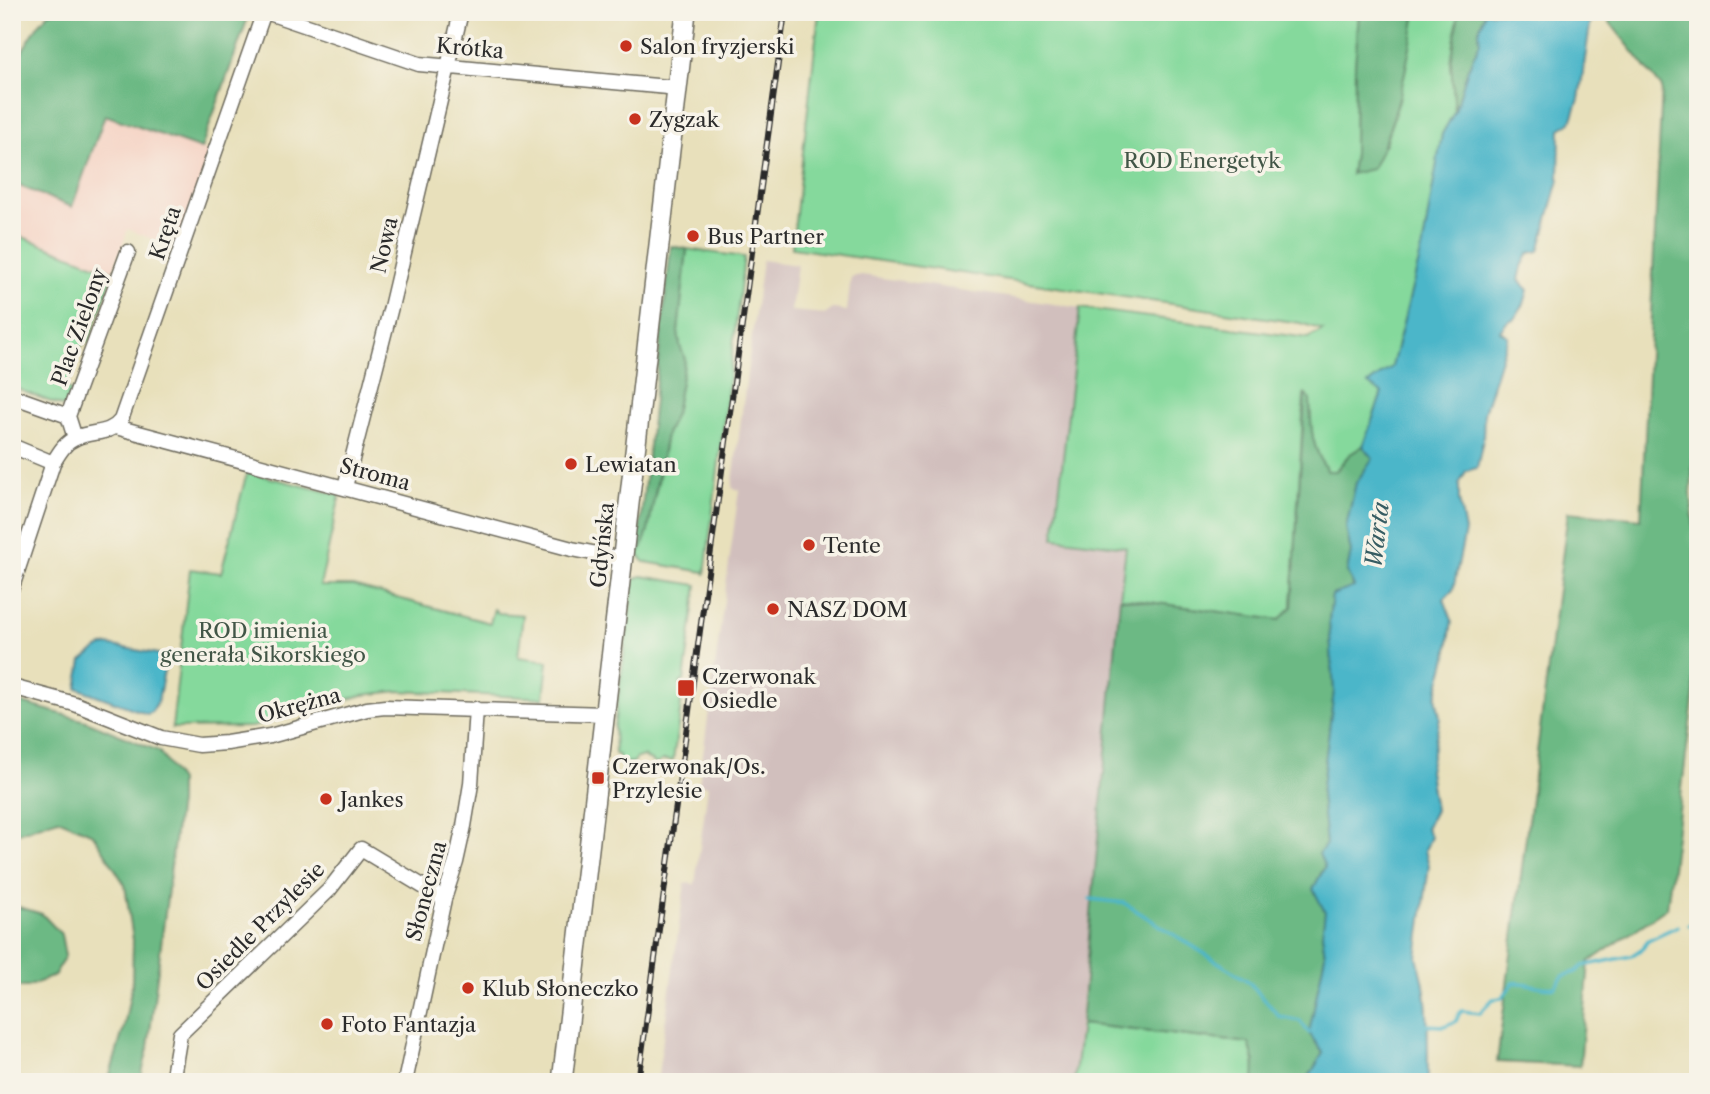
<svg xmlns="http://www.w3.org/2000/svg" width="1710" height="1094" viewBox="0 0 1710 1094" font-family="'Libre Caslon Text',serif">
	<rect width="100%" height="100%" fill="#f7f3e8"/>
	<filter id="ink" filterUnits="userSpaceOnUse"><feTurbulence type="fractalNoise" baseFrequency=".0143" numOctaves="2"/><feDisplacementMap in="SourceGraphic" scale="14" xChannelSelector="R" yChannelSelector="G"/><feConvolveMatrix kernelMatrix="1 2 1 2 8 2 1 2 1" color-interpolation-filters="sRGB"/></filter>
	<filter id="wash" filterUnits="userSpaceOnUse"><feTurbulence type="fractalNoise" baseFrequency=".00686" numOctaves="4" result="noise"/><feDisplacementMap in="SourceGraphic" scale="28" xChannelSelector="R" yChannelSelector="G"/><feGaussianBlur stdDeviation="1.57" result="paint"/><feColorMatrix in="noise" values="0 0 0 0 0 0 0 0 0 0 0 0 0 0 0 0 0 1.4 0 .05"/><feComposite in="paint" operator="in"/></filter>
	<g filter="url(#wash)">
		<rect width="100%" height="100%" fill="#e8e0bb"/>
		<path fill="#f5d2c3" d="M 104,115 L 211,153 L 176,249 L 128,229 L 113,271 L 12,233 L 12,183 L 72,207 Z"/>
		<path fill="#d1bfbd" d="M 762,260 L 797,265 L 791,311 L 826,314 L 833,309 L 847,311 L 851,277 L 862,275 L 1080,308 L 1054,538 L 1126,547 L 1074,1082 L 657,1082 L 685,883 L 695,884 L 708,786 L 699,784 L 739,490 L 732,488 Z"/>
		<path fill="#85d99c" stroke="#588264" stroke-width="2" d="M 819,12 L 1359,12 L 1355,67 L 1354,154 L 1351,174 L 1385,144 L 1399,100 L 1416,12 L 1459,12 L 1451,63 L 1455,111 L 1442,134 L 1423,245 L 1392,367 L 1369,384 L 1382,392 L 1363,446 L 1349,455 L 1335,471 L 1327,471 C 1311,445 1311,430 1310,400 L 1304,395 L 1292,607 L 1279,620 L 1120,598 L 1126,547 L 1054,538 L 1080,308 L 1308,338 L 1323,330 L 1300,323 L 792,248 Z
			M 12,233 L 114,272 L 89,341 L 81,346 L 66,388 L 72,391 L 64,407 L 12,387 Z
			M 687,249 L 744,257 L 705,575 L 704,572 L 645,562 L 637,554 L 642,548 L 658,482 L 666,434 L 675,414 L 685,359 L 680,346 L 678,332 Z
			M 247,472 L 340,495 L 320,586 L 353,586 L 490,623 L 494,609 L 498,613 L 523,615 L 518,657 L 548,661 L 544,698 L 399,691 L 363,695 L 252,727 L 172,728 L 190,569 L 221,573 Z
			M 641,576 L 697,585 L 684,681 L 681,682 L 680,690 L 683,691 L 673,761 L 663,760 L 656,764 L 643,756 L 637,758 L 631,765 L 630,762 L 626,764 L 619,762 L 619,755 L 615,754 L 614,727 L 634,580 Z
			M 1081,1024 L 1249,1043 C 1253,1056 1257,1068 1254,1082 L 1074,1082 Z"/>
		<path fill="#6cb984" stroke="#4c7258" stroke-width="2" d="M 50,12 L 250,12 L 201,149 L 105,115 L 72,207 L 12,183 L 12,67 L 39,24 Z
			M 1359,12 L 1416,12 C 1407,67 1398,120 1372,169 L 1351,174 L 1354,154 L 1355,67 Z
			M 1459,12 L 1485,12 L 1479,30 L 1480,42 L 1468,69 L 1455,111 L 1451,63 Z
			M 1609,12 L 1698,12 L 1698,379 L 1691,494 L 1695,540 L 1694,692 L 1667,908 L 1589,962 L 1580,1066 L 1497,1062 L 1568,512 L 1641,519 L 1662,88 L 1608,20 Z
			M 671,246 L 687,249 L 678,332 L 680,346 L 685,359 L 675,414 L 666,434 L 648,531 L 642,548 L 637,554 Z
			M 1305,394 L 1310,400 C 1311,430 1311,445 1327,471 L 1336,471 L 1349,455 L 1363,446 L 1373,458 L 1356,483 L 1346,527 L 1351,552 L 1347,572 L 1354,588 L 1332,595 L 1329,621 L 1334,691 L 1321,794 L 1326,844 L 1325,866 L 1313,889 L 1326,912 L 1322,934 L 1325,955 L 1309,1033 L 1323,1053 L 1306,1082 L 1254,1082 L 1255,1062 L 1249,1043 L 1081,1024 L 1120,598 L 1279,620 L 1292,607 Z
			M 12,700 L 86,721 L 159,751 L 179,781 L 179,802 L 148,1048 L 140,1082 L 108,1082 L 124,1027 L 132,985 L 133,940 L 125,885 L 93,834 L 58,819 L 12,835 Z
			M 12,905 L 42,914 L 61,934 L 65,956 L 54,976 L 27,987 L 12,987 Z"/>
		<path fill="#4bb6c9" stroke="#3b707a" stroke-width="2" d="M 1485,12 L 1592,12 L 1579,99 L 1571,122 L 1560,129 L 1559,180 L 1539,251 L 1529,253 L 1522,266 L 1519,280 L 1528,290 L 1524,304 L 1514,319 L 1508,321 L 1500,331 L 1508,336 L 1484,413 L 1483,440 L 1477,468 L 1466,471 L 1459,484 L 1459,500 L 1465,531 L 1453,590 L 1444,599 L 1452,620 L 1447,657 L 1436,697 L 1440,717 L 1429,771 L 1435,810 L 1426,828 L 1431,837 L 1425,850 L 1429,865 L 1417,958 C 1431,996 1427,1042 1428,1082 L 1306,1082 L 1323,1053 L 1309,1033 L 1325,955 L 1322,934 L 1325,912 L 1313,889 L 1325,867 L 1319,854 L 1326,844 L 1321,794 L 1334,691 L 1329,621 L 1332,595 L 1354,587 L 1347,572 L 1351,552 L 1346,527 L 1356,483 L 1373,458 L 1363,446 L 1382,393 L 1368,384 L 1392,367 L 1423,245 L 1442,134 L 1455,111 L 1468,69 L 1480,42 L 1479,31 Z
			M 107,645 L 158,654 L 166,661 L 158,701 L 151,713 L 147,714 L 77,688 L 82,661 L 100,647 Z"/>
		<g fill="none" stroke-linecap="round" stroke-linejoin="round">
			<path stroke="#4bb6c9" stroke-width="3.5" d="M 1090,899 L 1124,903 L 1248,981 L 1280,1017 L 1300,1021 L 1309,1033
				M 1689,925 L 1698,918
				M 1424,1025 L 1444,1026 L 1456,1021 L 1459,1014 L 1462,1011 L 1480,1013 L 1493,999 L 1502,998 L 1513,983 C 1527,981 1540,990 1555,987 L 1563,976 L 1576,972 L 1583,966 L 1631,956 L 1643,948 L 1648,940 L 1678,926"/>
		</g>
	</g>
	<g filter="url(#ink)">
		<g fill="none" stroke-linecap="round" stroke-linejoin="round">
			<defs>
				<path id="minor" d="M 266,12 L 419,64 L 678,88
					M 12,396 L 68,416
					M 116,427 L 572,549 L 623,559
					M 75,438 L 68,416 L 128,252
					M 12,446 L 53,463
					M 345,487 L 392,303 L 461,12
					M 12,587 L 53,463 C 59,453 65,442 76,438 C 92,430 109,436 121,420 L 264,12
					M 12,687 L 75,704 L 161,738 L 199,745 L 227,743 L 270,736 L 367,709 L 385,707 L 605,714
					M 172,1082 L 180,1034 L 329,890 L 361,849 L 444,899
					M 405,1082 L 444,899 L 456,862 L 464,826 L 471,784 L 476,709"/>
				<path id="major" d="M 562,1082 L 686,12"/>
			</defs>
			<use href="#minor" stroke="#6d6a5d" stroke-width="17"/>
			<use href="#major" stroke="#6d6a5d" stroke-width="22"/>
			<use href="#minor" stroke="#fff" stroke-width="14"/>
			<use href="#major" stroke="#fff" stroke-width="19"/>
			<defs>
				<path id="rail" d="M 638,1082 L 785,12"/>
			</defs>
			<use href="#rail" stroke="#2b2b2b" stroke-width="6"/>
			<use href="#rail" stroke="#f7f3e8" stroke-width="3.5" stroke-dasharray="10" stroke-linecap="butt"/>
		</g>
	</g>
	<g fill="#c8321e" stroke="#f7f3e8" stroke-width="2.5">
		<circle cx="626" cy="46" r="7"/>
		<circle cx="635" cy="119" r="7"/>
		<circle cx="693" cy="236" r="7"/>
		<circle cx="571" cy="464" r="7"/>
		<circle cx="809" cy="545" r="7"/>
		<circle cx="773" cy="609" r="7"/>
		<rect x="677" y="679" width="18" height="18" rx="3.5"/>
		<rect x="591" y="771" width="14" height="14" rx="3.5"/>
		<circle cx="326" cy="799" r="7"/>
		<circle cx="468" cy="988" r="7"/>
		<circle cx="327" cy="1024" r="7"/>
	</g>
	<g text-anchor="middle" dominant-baseline="central" stroke-width="7" stroke-linejoin="round" paint-order="stroke">
		<g font-size="21" fill="#2b2b2b" stroke="#f7f3e8" text-anchor="start">
			<text x="640" y="46">Salon fryzjerski</text>
			<text x="649" y="119">Zygzak</text>
			<text x="707" y="236">Bus Partner</text>
			<text x="585" y="464">Lewiatan</text>
			<text x="823" y="545">Tente</text>
			<text x="787" y="609">NASZ DOM</text>
			<text x="702" y="676">Czerwonak<tspan x="702" dy="24">Osiedle</tspan></text>
			<text x="612" y="766">Czerwonak/Os.<tspan x="612" dy="24">Przylesie</tspan></text>
			<text x="340" y="799">Jankes</text>
			<text x="482" y="988">Klub Słoneczko</text>
			<text x="341" y="1024">Foto Fantazja</text>
		</g>
		<g font-size="21" fill="#2b2b2b" stroke="#f7f3e8">
			<text transform="translate(470 48) rotate(5)">Krótka</text>
			<text transform="translate(165 233) rotate(-71)">Kręta</text>
			<text transform="translate(384 245) rotate(-77)">Nowa</text>
			<text transform="translate(79 327) rotate(-70)">Plac Zielony</text>
			<text transform="translate(375 474) rotate(15)">Stroma</text>
			<text transform="translate(602 545) rotate(-84)">Gdyńska</text>
			<text transform="translate(299 705) rotate(-15)">Okrężna</text>
			<text transform="translate(426 891) rotate(-75)">Słoneczna</text>
			<text transform="translate(260 926) rotate(-45)">Osiedle Przylesie</text>
		</g>
		<g font-size="21" fill="#425647" stroke="#f7f3e8">
			<text x="1202" y="160">ROD Energetyk</text>
			<text x="263" y="630">ROD imienia<tspan x="263" dy="24">generała Sikorskiego</tspan></text>
		</g>
		<g font-size="23" font-style="italic" fill="#365c62" stroke="#f7f3e8">
			<text transform="translate(1377 535) rotate(-83)">Warta</text>
		</g>
	</g>
	<rect width="1710" height="1094" fill="none" stroke="#f7f3e8" stroke-width="42"/>
</svg>
